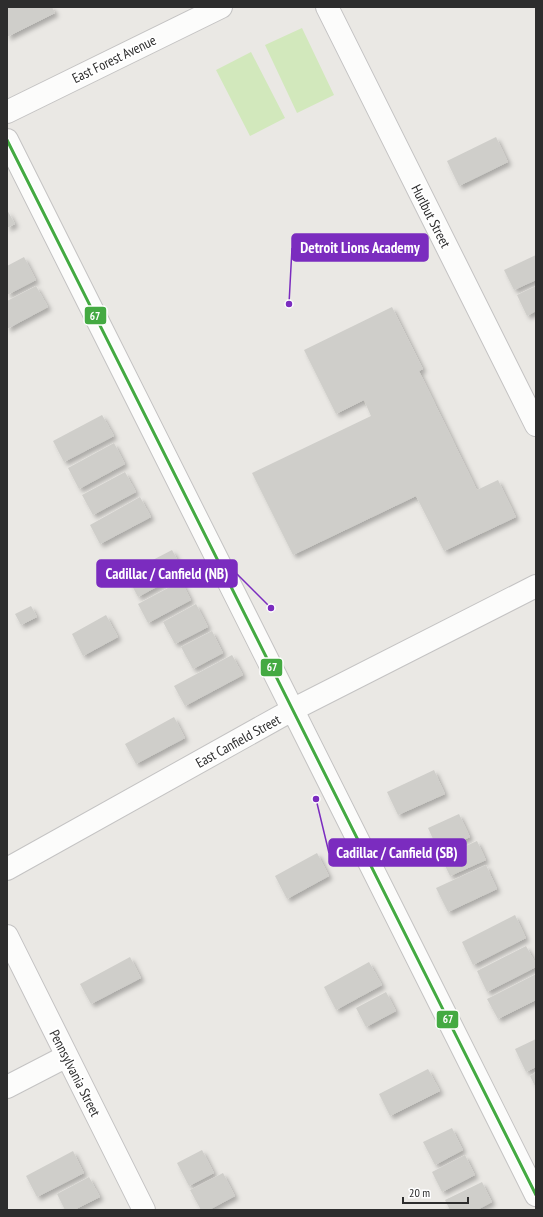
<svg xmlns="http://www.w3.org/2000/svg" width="543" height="1217" viewBox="0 0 543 1217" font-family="'PT Sans Narrow',sans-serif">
	<defs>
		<filter id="shadow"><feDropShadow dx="3.5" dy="3.5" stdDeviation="2" flood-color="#0004"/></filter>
	</defs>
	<rect width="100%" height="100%" fill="#eae8e4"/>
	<path fill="#d2e8bc" d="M 302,28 L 334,95 L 297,113 L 265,45 Z
		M 251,52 L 285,118 L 250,136 L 216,70 Z"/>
	<path fill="#cfceca" filter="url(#shadow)" d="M 7,7 L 52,7 L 55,13 L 7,37 Z
		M 496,137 L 508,162 L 459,186 L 447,161 Z
		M 7,210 L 15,224 L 7,228 Z
		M 536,255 L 536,280 L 514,290 L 504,270 Z
		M 24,257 L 36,280 L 7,295 L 7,266 Z
		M 36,286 L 48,307 L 7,329 L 7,301 Z
		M 536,286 L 536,311 L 527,316 L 517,295 Z
		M 392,307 L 423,369 L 419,371 L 477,490 L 498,480 L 516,517 L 444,551 L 416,496 L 293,555 L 252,473 L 371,416 L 364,400 L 336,414 L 304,350 Z
		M 102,415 L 114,436 L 64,462 L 53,441 Z
		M 114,443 L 125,464 L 79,489 L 68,468 Z
		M 125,472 L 136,492 L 93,515 L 82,495 Z
		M 140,497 L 151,517 L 100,544 L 90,525 Z
		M 172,550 L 184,572 L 138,597 L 126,574 Z
		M 181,581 L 191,600 L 148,623 L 138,604 Z
		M 196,604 L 208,627 L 175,644 L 163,622 Z
		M 31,606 L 37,617 L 21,625 L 15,614 Z
		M 106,615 L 118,637 L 83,656 L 72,634 Z
		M 212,631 L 223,653 L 193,669 L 181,647 Z
		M 232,655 L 243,675 L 185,706 L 174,686 Z
		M 174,717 L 185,738 L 136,764 L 125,744 Z
		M 434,770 L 445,794 L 398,815 L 387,792 Z
		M 459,814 L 470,837 L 439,852 L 428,828 Z
		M 477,841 L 486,860 L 450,876 L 441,857 Z
		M 317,853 L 329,876 L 287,899 L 275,876 Z
		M 486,865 L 497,889 L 448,912 L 436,888 Z
		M 515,915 L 526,938 L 473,965 L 462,942 Z
		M 526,946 L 536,964 L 536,967 L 487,992 L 477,971 Z
		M 130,957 L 141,978 L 91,1004 L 80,984 Z
		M 369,962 L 382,985 L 336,1010 L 324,987 Z
		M 536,974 L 536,1000 L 498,1019 L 487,999 Z
		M 386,992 L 396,1011 L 366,1027 L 356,1008 Z
		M 536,1039 L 536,1067 L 526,1072 L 515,1049 Z
		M 428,1069 L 440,1091 L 390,1116 L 379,1094 Z
		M 536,1072 L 536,1088 L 530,1076 Z
		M 452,1128 L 463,1150 L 435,1165 L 423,1142 Z
		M 202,1150 L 214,1173 L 189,1186 L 177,1163 Z
		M 73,1151 L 84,1173 L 37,1197 L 26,1176 Z
		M 465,1155 L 475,1175 L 442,1192 L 432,1172 Z
		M 223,1173 L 235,1196 L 209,1210 L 201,1210 L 190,1190 Z
		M 89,1177 L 100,1197 L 74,1210 L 65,1210 L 57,1194 Z
		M 482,1182 L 492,1202 L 477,1210 L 450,1210 L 445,1200 Z"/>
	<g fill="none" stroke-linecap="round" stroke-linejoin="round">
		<defs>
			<path id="minor" d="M 327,7 L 536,425
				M 7,112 L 221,7
				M 7,140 L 536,1195
				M 7,869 L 292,710 L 536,586
				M 7,936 L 144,1210
				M 7,1087 L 67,1056"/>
		</defs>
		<use href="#minor" stroke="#c4c3c3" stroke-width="24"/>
		<use href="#minor" stroke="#fcfcfb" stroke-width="22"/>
		<defs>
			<path id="bus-1" d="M 7,140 L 536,1195"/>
		</defs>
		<use href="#bus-1" stroke="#fff" stroke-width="6"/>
		<use href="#bus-1" stroke="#44aa42" stroke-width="3"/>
	</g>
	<g text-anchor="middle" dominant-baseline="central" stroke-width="4" stroke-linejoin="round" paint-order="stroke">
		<g font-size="14" fill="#2d2d2d" stroke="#fff">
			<text transform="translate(114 59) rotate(-26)">East Forest Avenue</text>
			<text transform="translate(431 216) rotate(63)">Hurlbut Street</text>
			<text transform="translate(238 741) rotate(-29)">East Canfield Street</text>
			<text transform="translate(75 1073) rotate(63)">Pennsylvania Street</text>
		</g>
	</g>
	<path fill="none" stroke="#7b2cbf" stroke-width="1.5" d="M289 304L292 248M271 608L237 574M316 799L329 853"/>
	<g fill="#7b2cbf" stroke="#fff" stroke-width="1.5">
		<circle cx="289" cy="304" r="4"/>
		<circle cx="271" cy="608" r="4"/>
		<circle cx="316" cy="799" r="4"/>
	</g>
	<g fill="#7b2cbf" stroke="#7b2cbf" stroke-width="1.5">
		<rect x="292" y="234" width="136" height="27" rx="4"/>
		<rect x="97" y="560" width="140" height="27" rx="4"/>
		<rect x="329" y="839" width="137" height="27" rx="4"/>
	</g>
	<g font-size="15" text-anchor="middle" font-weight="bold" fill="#fff">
		<text x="360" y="253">Detroit Lions Academy</text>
		<text x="167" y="579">Cadillac / Canfield (NB)</text>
		<text x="397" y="858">Cadillac / Canfield (SB)</text>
	</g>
	<g stroke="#fff" stroke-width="1.5">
		<rect x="84" y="306" width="23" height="19" rx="4" fill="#44aa42"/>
		<rect x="260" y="658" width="23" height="19" rx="4" fill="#44aa42"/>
		<rect x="436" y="1010" width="23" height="19" rx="4" fill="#44aa42"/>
	</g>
	<g font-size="11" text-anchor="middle" font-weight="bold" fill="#fff">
		<text x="95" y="320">67</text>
		<text x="272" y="671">67</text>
		<text x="448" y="1023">67</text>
	</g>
	<rect width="543" height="1217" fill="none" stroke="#2d2d2d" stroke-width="16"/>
	<path d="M403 1197v6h65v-6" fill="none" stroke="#2d2d2d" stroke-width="2"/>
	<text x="409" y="1197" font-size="12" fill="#2d2d2d" stroke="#ffffff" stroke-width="3" paint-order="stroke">20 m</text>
</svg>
